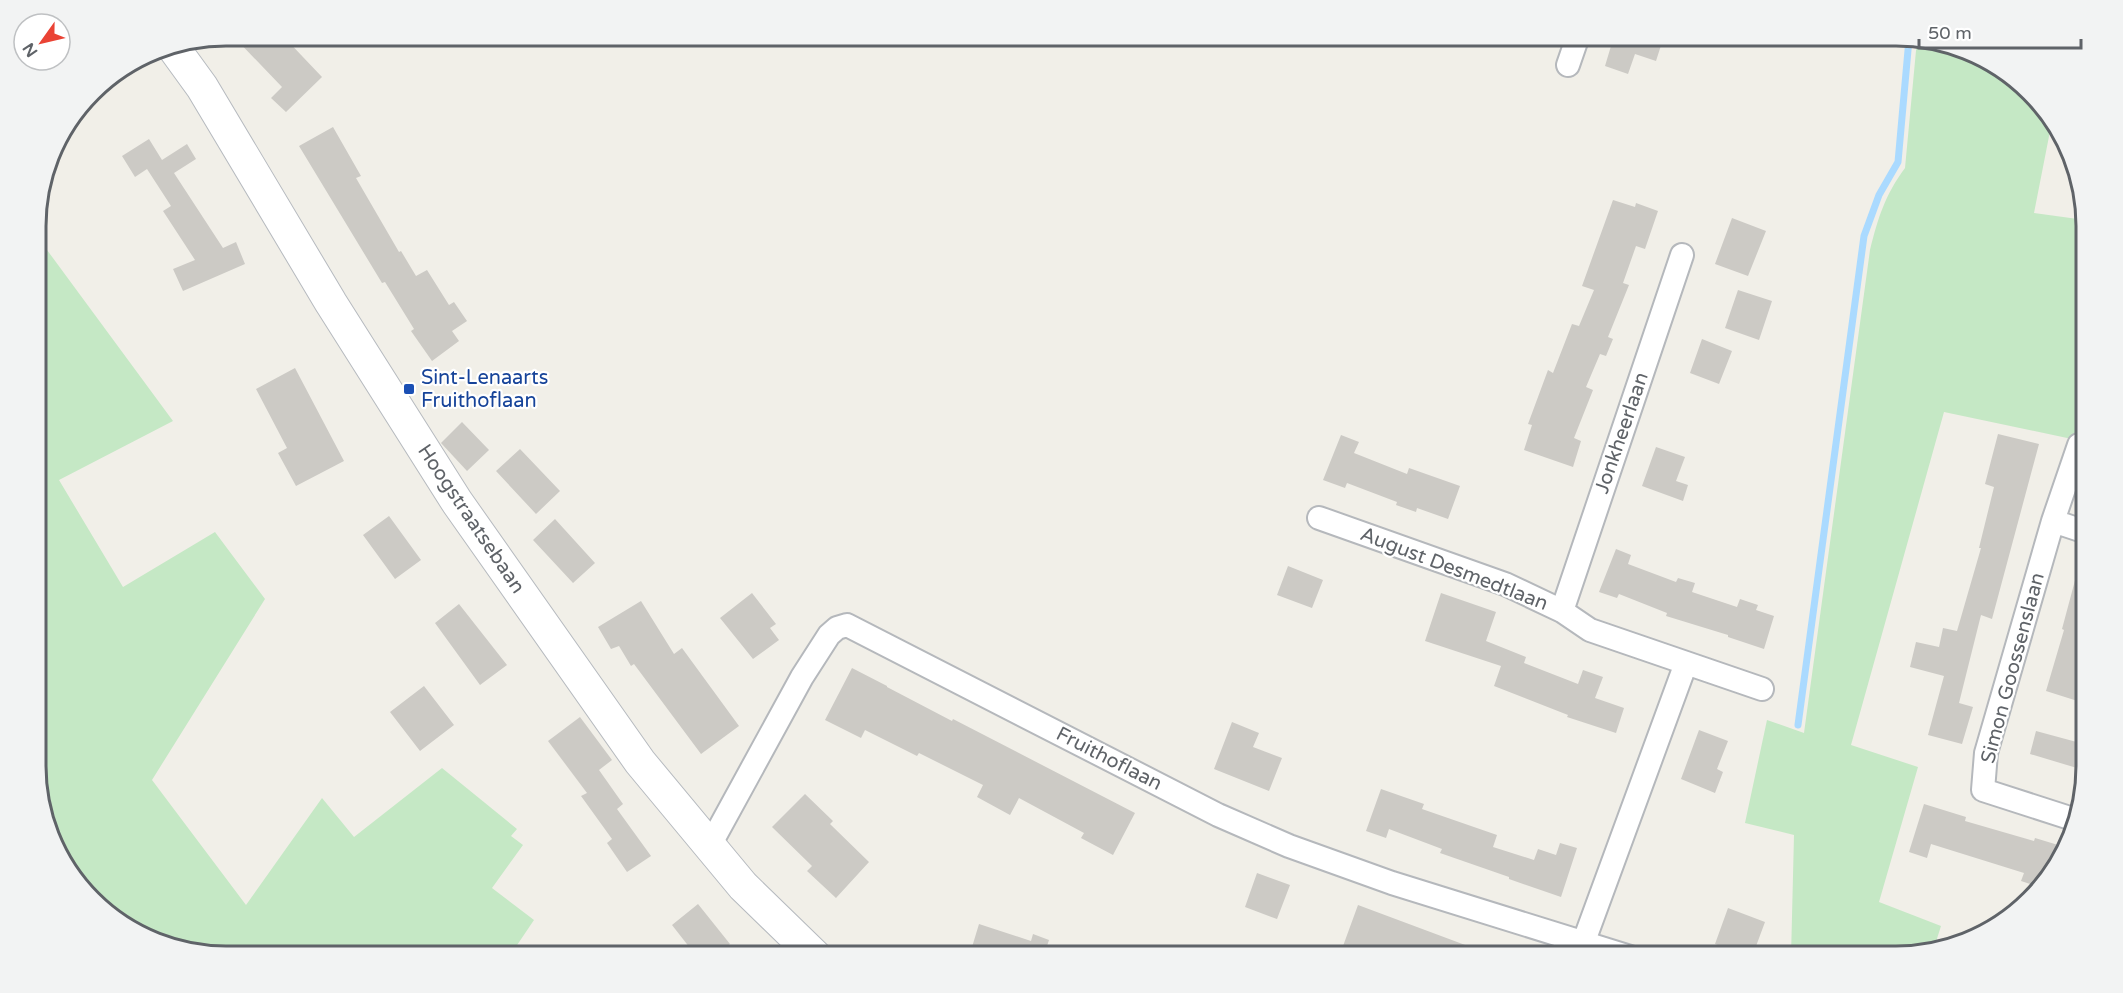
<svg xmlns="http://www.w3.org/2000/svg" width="2123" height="993" viewBox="0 0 2123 993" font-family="'Varela Round',sans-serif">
	<rect width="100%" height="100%" fill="#f1efe8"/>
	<path fill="#c5e8c5" d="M 1917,40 L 1970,51 L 2048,111 L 2052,121 L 2034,213 L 2085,220 L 2086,442 L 1944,412 L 1851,745 L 1918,767 L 1879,902 L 1941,926 L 1934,948 L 1909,957 L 1791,957 L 1794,835 L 1745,823 L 1767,720 L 1804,733 L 1870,250 C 1878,218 1885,195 1905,168 Z
		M 36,235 L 173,421 L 59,480 L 123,587 L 215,532 L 265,599 L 152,780 L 246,905 L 322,798 L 354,837 L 442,768 L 517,829 L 511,836 L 523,845 L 492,888 L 534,920 L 509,957 L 226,957 L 153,942 L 75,882 L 38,792 Z"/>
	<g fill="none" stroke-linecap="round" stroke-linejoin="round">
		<path stroke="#aadaff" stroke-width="7" d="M 1798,725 L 1864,236 L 1879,195 L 1898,162 L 1909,39"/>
	</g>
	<path fill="#cccac5" d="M 233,36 L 283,36 L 322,77 L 286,112 L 271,98 L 282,87 Z
		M 1591,36 L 1664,36 L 1656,61 L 1635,54 L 1628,74 L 1605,66 L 1611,46 L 1591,39 Z
		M 333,127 L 361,176 L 356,178 L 399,252 L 401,251 L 416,276 L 427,270 L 449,305 L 454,302 L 467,321 L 452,331 L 459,341 L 432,361 L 411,331 L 414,329 L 385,282 L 382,283 L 299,146 Z
		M 149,139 L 162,160 L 187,144 L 196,159 L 174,173 L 223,248 L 236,242 L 245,264 L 183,291 L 173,269 L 195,260 L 163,211 L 171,206 L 147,169 L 135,177 L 122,156 Z
		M 1613,200 L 1635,207 L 1636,203 L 1658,211 L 1645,249 L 1636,246 L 1623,283 L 1629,285 L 1608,337 L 1613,339 L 1606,356 L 1600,354 L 1586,387 L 1593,390 L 1574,438 L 1581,441 L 1573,467 L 1524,450 L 1532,425 L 1528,424 L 1548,370 L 1553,373 L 1572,324 L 1579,326 L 1594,290 L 1582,286 Z
		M 1732,218 L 1766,231 L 1748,276 L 1715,264 Z
		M 1738,290 L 1772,301 L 1759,340 L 1725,328 Z
		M 1702,339 L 1732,351 L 1719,384 L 1690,373 Z
		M 295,368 L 344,461 L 296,486 L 278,453 L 287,448 L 256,389 Z
		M 462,422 L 489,450 L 467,471 L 441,443 Z
		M 1998,434 L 2039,444 L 1992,619 L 1981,615 L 1959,703 L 1973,707 L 1962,744 L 1928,735 L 1944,676 L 1910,667 L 1916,642 L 1939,647 L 1943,628 L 1957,631 L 1981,548 L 1979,548 L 1994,487 L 1985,484 Z
		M 1341,435 L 1359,442 L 1354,453 L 1407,474 L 1409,468 L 1460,486 L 1448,519 L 1417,508 L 1416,512 L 1396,505 L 1397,502 L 1347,483 L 1345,488 L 1323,480 Z
		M 1656,447 L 1685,457 L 1676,481 L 1688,485 L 1683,501 L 1642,486 Z
		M 520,449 L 560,491 L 536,514 L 496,471 Z
		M 389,516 L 421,560 L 395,579 L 363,535 Z
		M 555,519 L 595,563 L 573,583 L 533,540 Z
		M 1616,549 L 1631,555 L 1628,564 L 1676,582 L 1678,578 L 1695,583 L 1692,592 L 1737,607 L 1740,599 L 1758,605 L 1756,610 L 1774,616 L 1764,649 L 1728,637 L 1728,635 L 1666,616 L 1667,613 L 1619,594 L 1617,598 L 1599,592 Z
		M 2081,558 L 2086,558 L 2087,704 L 2046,691 L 2064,630 L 2062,629 Z
		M 1288,566 L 1323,580 L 1312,608 L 1277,595 Z
		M 752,593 L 776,624 L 770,628 L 779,640 L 753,659 L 720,618 Z
		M 1441,593 L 1496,612 L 1486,641 L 1526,657 L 1524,663 L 1578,684 L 1583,670 L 1603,677 L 1595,698 L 1624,708 L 1616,733 L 1567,717 L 1568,715 L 1494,686 L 1501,666 L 1425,641 Z
		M 641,601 L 674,654 L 682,648 L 739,726 L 701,754 L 634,664 L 631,666 L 619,646 L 611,649 L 598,627 Z
		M 459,604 L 507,665 L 480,685 L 435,623 Z
		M 852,668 L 887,686 L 887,687 L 952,721 L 953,719 L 1135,813 L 1113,855 L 1081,838 L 1084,833 L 1019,798 L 1010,815 L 977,797 L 983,785 L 919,753 L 917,756 L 865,730 L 861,738 L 825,720 Z
		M 424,686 L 454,725 L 420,751 L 390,712 Z
		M 580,717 L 612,760 L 599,770 L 623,804 L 617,809 L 651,856 L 627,872 L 607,843 L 612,839 L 581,796 L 587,793 L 548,741 Z
		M 1232,722 L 1259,733 L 1253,747 L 1282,758 L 1269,791 L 1214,769 Z
		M 1699,730 L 1728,741 L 1717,769 L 1723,772 L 1715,793 L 1681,779 Z
		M 2036,731 L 2084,744 L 2077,768 L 2030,754 Z
		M 1381,789 L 1424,804 L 1422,809 L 1497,835 L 1493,847 L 1534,860 L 1538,849 L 1556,855 L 1560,843 L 1577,848 L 1561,897 L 1509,879 L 1509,877 L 1440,853 L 1442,849 L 1389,829 L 1386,838 L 1366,831 Z
		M 805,794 L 833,821 L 830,824 L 869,862 L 836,898 L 807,871 L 812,866 L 772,827 Z
		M 1924,804 L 1966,817 L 1965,821 L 2034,841 L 2035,838 L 2068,848 L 2047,883 L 2042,888 L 2021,881 L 2024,873 L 1931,844 L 1927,858 L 1909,852 Z
		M 1257,873 L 1290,885 L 1277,919 L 1245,907 Z
		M 698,904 L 730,944 L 713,957 L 697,957 L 672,925 Z
		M 1358,905 L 1492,955 L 1492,957 L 1339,957 Z
		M 1728,908 L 1765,922 L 1752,957 L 1715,944 Z
		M 979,924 L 1031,941 L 1033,934 L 1049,940 L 1047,946 L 1069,953 L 1069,957 L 969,957 Z"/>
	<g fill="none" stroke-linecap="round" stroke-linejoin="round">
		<defs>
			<path id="minor" d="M 1568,65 L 1578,36
				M 1319,518 L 1505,584 L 1562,611 L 1590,630 L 1762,689
				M 2053,521 L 2086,532
				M 1562,611 L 1682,255
				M 2076,820 L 1983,790 L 1986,753 L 2053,521 L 2079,445
				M 709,847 L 802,677 L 829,635 L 837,628 L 847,625 L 1218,815 L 1289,846 L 1392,883 L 1630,957
				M 1584,941 L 1686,663"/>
			<path id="secondary" d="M 173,47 L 202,87 L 331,303 L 457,502 L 640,762 L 743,886 L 816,957"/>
		</defs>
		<use href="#minor" stroke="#b5b8bc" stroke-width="26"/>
		<use href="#secondary" stroke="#b6babf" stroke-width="34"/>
		<use href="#minor" stroke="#fff" stroke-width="22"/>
		<use href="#secondary" stroke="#fff" stroke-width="32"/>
	</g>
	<rect fill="#1a4fb4" stroke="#fff" stroke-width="2" x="403" y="383" width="12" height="12" rx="3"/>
	<g text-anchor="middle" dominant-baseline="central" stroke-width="4.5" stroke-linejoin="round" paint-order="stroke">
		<g font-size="20" fill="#164399" stroke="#fff" text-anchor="start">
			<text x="421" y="378">Sint-Lenaarts<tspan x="421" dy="23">Fruithoflaan</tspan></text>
		</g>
		<g font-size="20" fill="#5f6368" stroke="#fff">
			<text transform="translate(1622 433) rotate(-71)">Jonkheerlaan</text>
			<text transform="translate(471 519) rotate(56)">Hoogstraatsebaan</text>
			<text transform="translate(1454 569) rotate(21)">August Desmedtlaan</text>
			<text transform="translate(2013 668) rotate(-75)">Simon Goossenslaan</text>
			<text transform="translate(1109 759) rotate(27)">Fruithoflaan</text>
		</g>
	</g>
	<path d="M0 0H2123V993H0ZM226 46H1896A180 180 0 0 1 2076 226V766A180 180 0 0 1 1896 946H226A180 180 0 0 1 46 766V226A180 180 0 0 1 226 46Z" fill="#f2f3f3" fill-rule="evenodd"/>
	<path fill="none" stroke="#5f6368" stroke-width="3" d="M226 46H1896A180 180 0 0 1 2076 226V766A180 180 0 0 1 1896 946H226A180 180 0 0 1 46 766V226A180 180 0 0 1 226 46Z"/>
	<g transform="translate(42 42) rotate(236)"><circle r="28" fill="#ffffff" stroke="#bfc1c3" stroke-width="1.5"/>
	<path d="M0-4.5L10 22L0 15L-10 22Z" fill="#ea4335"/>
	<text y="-9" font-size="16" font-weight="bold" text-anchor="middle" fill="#5f6368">N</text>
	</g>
	<path d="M1919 39v9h162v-9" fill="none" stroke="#5f6368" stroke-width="3"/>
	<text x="1928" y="39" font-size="18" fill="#5f6368" stroke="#ffffff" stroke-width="4.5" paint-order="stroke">50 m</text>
</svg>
